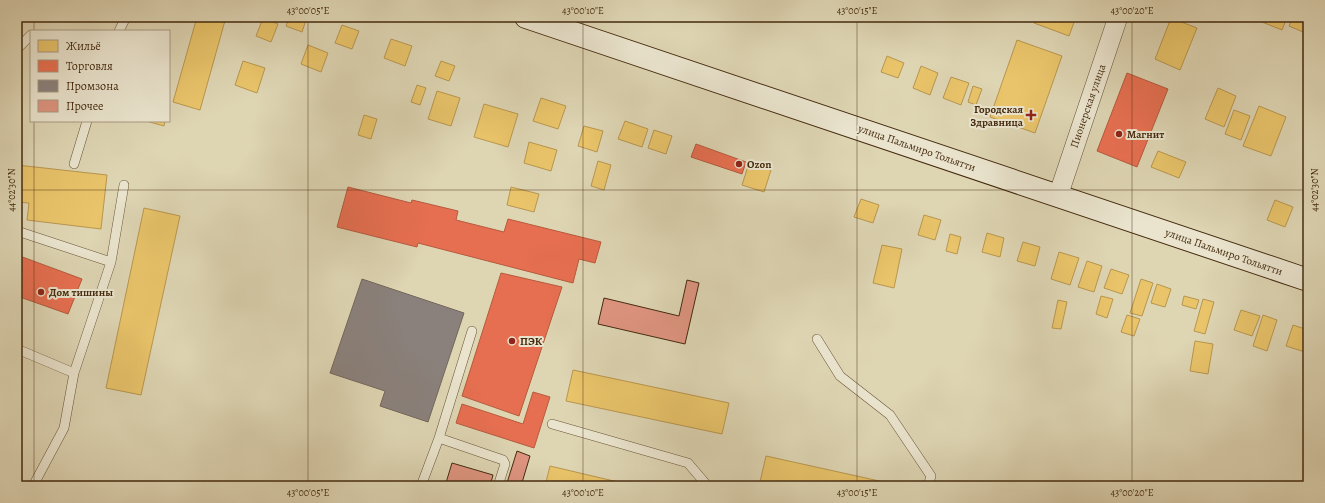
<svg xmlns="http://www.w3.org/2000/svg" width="1325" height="503" viewBox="0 0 1325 503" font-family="Alegreya,serif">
	<rect width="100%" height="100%" fill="#ded5b3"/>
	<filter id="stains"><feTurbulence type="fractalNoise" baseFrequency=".005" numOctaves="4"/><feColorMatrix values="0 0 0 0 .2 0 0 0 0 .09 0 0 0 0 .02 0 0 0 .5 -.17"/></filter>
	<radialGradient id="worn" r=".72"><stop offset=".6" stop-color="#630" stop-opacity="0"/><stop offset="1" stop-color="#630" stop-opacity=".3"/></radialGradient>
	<path fill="#e9c46a" stroke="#b8964e" d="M 197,17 L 226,17 L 200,110 L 173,102 Z
		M 289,17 L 307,17 L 302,32 L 286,26 Z
		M 1036,17 L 1076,17 L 1069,36 L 1034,23 Z
		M 1264,17 L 1287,17 L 1282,30 L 1262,22 Z
		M 1293,17 L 1308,17 L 1303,32 L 1289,26 Z
		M 263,18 L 278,24 L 271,42 L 256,36 Z
		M 1171,18 L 1197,28 L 1180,70 L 1155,59 Z
		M 342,25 L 359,31 L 352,49 L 335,43 Z
		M 391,39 L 412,46 L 405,66 L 384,58 Z
		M 1017,40 L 1062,56 L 1035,133 L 990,117 Z
		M 308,45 L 328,53 L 321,72 L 301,64 Z
		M 887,56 L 904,63 L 898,78 L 881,72 Z
		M 243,61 L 265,68 L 257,93 L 235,85 Z
		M 441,61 L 455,66 L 449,81 L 435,76 Z
		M 921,66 L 938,73 L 930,95 L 913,88 Z
		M 951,77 L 969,83 L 961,105 L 943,98 Z
		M 17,85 L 22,86 L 19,102 L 17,101 Z
		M 417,85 L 426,88 L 420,105 L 411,102 Z
		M 973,86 L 982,89 L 976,105 L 968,102 Z
		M 1218,88 L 1236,96 L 1224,127 L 1205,119 Z
		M 437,91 L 460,98 L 451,126 L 428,119 Z
		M 541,98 L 566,106 L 558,129 L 533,121 Z
		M 484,104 L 518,114 L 508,147 L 474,137 Z
		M 1259,106 L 1286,117 L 1271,156 L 1243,146 Z
		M 1234,110 L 1250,116 L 1241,140 L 1225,134 Z
		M 364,115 L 377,119 L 371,139 L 358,135 Z
		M 146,121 L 165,121 L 164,126 Z
		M 625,121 L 648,129 L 642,147 L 618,139 Z
		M 584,126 L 603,131 L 597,152 L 578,146 Z
		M 654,130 L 672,136 L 666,154 L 648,148 Z
		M 529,142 L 557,150 L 551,171 L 524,163 Z
		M 1158,151 L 1186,162 L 1179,178 L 1151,167 Z
		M 750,160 L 772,167 L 764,192 L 742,185 Z
		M 598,161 L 611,165 L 604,190 L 591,186 Z
		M 17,165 L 107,175 L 101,229 L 27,220 L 29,203 L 17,202 Z
		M 511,187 L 539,194 L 534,212 L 507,205 Z
		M 861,199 L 879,205 L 873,223 L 854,217 Z
		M 1275,200 L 1293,207 L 1285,227 L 1267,220 Z
		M 144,208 L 180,216 L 141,395 L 106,388 Z
		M 924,215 L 941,220 L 935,240 L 918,235 Z
		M 987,233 L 1004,238 L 1000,257 L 982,252 Z
		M 950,234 L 961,237 L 957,254 L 946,251 Z
		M 1023,242 L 1040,247 L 1035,266 L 1017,261 Z
		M 882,245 L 902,249 L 894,288 L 873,283 Z
		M 1059,252 L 1079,258 L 1070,285 L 1051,279 Z
		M 1087,261 L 1102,266 L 1094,292 L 1078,287 Z
		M 1111,269 L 1129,275 L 1122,294 L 1104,288 Z
		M 1141,279 L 1153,283 L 1142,316 L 1130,313 Z
		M 1157,284 L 1171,289 L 1165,307 L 1151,303 Z
		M 1101,296 L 1113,299 L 1107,318 L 1096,314 Z
		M 1184,296 L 1199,300 L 1196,309 L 1182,305 Z
		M 1203,299 L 1214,302 L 1205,334 L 1194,331 Z
		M 1058,300 L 1067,302 L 1061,329 L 1052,328 Z
		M 1241,310 L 1260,316 L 1252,336 L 1234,330 Z
		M 1127,315 L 1140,319 L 1134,336 L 1121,332 Z
		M 1263,315 L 1277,320 L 1267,351 L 1253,346 Z
		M 1293,325 L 1308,330 L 1308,342 L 1305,352 L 1286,346 Z
		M 1195,341 L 1213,344 L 1208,374 L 1190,371 Z
		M 573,370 L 729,403 L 722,434 L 566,401 Z
		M 766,456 L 902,486 L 759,486 Z
		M 550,466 L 635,486 L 545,486 Z"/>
	<path fill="#e76f51" stroke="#b65a3d" d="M 1127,73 L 1168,89 L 1137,167 L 1097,151 Z
		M 696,144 L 746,162 L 742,174 L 691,157 Z
		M 348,187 L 411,203 L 412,200 L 458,211 L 456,220 L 504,232 L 508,219 L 601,242 L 595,263 L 579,259 L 573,283 L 418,243 L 417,247 L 337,227 Z
		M 17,255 L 82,279 L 68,314 L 17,296 Z
		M 501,273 L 562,287 L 519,416 L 462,396 Z
		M 533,392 L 550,397 L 534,448 L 456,423 L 462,404 L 523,424 Z"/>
	<path fill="#8a817c" stroke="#75675b" d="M 362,279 L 464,313 L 428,422 L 380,406 L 385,391 L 330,373 Z"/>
	<path fill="#de9480" stroke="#442a0e" d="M 687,280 L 699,283 L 685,344 L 598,324 L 604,298 L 679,316 Z
		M 517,451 L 530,456 L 521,486 L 506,486 Z
		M 452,463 L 493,475 L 490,486 L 445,486 Z"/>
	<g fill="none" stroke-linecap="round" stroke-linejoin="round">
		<defs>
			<path id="lane" d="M 119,31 L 126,17
				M 17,49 L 31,35
				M 74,164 L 87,121
				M 17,231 L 111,262
				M 817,339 L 840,376 L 890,415 L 931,476 L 928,486
				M 17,349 L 74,373
				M 552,424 L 688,463 L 705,483 L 706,486
				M 439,438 L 503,460 L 505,464 L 498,486
				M 33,486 L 64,428 L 74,373 L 111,262 L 124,185
				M 421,486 L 439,438 L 472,331"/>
			<path id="street" d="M 1058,196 L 1118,17"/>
			<path id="secondary" d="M 526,17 L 1308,280"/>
		</defs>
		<use href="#lane" stroke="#6a5537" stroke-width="10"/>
		<use href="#street" stroke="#6a5537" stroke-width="20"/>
		<use href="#secondary" stroke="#442a0e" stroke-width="24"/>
		<use href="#lane" stroke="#eae4ce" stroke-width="9"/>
		<use href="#street" stroke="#eae4ce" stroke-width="19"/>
		<use href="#secondary" stroke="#eae4ce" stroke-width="22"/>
	</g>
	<path fill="none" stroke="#442a0e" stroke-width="1" stroke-opacity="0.45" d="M 34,17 L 34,31M 308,17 L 308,486M 583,17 L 583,486M 857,17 L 857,486M 1132,17 L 1132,486M 34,121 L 34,486M 17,190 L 1308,190"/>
	<g fill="#8f2418" stroke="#eae4ce" stroke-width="1.5">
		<path d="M1029 109h4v4h4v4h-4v4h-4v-4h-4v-4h4z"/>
		<circle cx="1119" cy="134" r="4"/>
		<circle cx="739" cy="164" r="4"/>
		<circle cx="41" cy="292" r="4"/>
		<circle cx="512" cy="341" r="4"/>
	</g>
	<g text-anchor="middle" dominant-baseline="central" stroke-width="4" stroke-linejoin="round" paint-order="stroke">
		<g font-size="11" fill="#442a0e" stroke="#eae4ce">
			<text transform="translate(1088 106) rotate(-71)">Пионерская улица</text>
			<text transform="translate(917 148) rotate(19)">улица Пальмиро Тольятти</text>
			<text transform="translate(1224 252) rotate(19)">улица Пальмиро Тольятти</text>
		</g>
		<g font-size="11" font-weight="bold" fill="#442a0e" stroke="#eae4ce" text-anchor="start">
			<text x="1023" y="109" text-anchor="end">Городская<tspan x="1023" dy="13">Здравница</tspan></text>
			<text x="1127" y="134">Магнит</text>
			<text x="747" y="164">Ozon</text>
			<text x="49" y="292">Дом тишины</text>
			<text x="520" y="341">ПЭК</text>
		</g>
	</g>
	<rect width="1325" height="503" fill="none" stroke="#ded5b3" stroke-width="44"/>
	<rect x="30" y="30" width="140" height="92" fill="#eae4ce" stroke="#a89a81"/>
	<rect x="38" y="40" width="20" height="12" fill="#e9c46a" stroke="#a89a81"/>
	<text x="66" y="50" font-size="12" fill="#442a0e">Жильё</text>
	<rect x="38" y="60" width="20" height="12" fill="#e76f51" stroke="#a89a81"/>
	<text x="66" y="70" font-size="12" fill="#442a0e">Торговля</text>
	<rect x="38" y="80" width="20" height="12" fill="#8a817c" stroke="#a89a81"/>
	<text x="66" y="90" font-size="12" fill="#442a0e">Промзона</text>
	<rect x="38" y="100" width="20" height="12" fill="#de9480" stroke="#a89a81"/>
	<text x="66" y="110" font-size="12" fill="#442a0e">Прочее</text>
	<rect x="22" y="22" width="1281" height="459" fill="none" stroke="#442a0e" stroke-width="1.5"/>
	<g font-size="10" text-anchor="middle" fill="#442a0e">
		<text x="308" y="14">43°00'05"E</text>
		<text x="583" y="14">43°00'10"E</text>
		<text x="857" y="14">43°00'15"E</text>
		<text x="1132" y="14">43°00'20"E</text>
		<text transform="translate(11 190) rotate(-90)" y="4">44°02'30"N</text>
		<text transform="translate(1314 190) rotate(-90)" y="4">44°02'30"N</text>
		<text x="308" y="496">43°00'05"E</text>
		<text x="583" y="496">43°00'10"E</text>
		<text x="857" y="496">43°00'15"E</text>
		<text x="1132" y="496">43°00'20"E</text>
	</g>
	<rect width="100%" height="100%" filter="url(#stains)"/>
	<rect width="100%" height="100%" fill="url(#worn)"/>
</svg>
